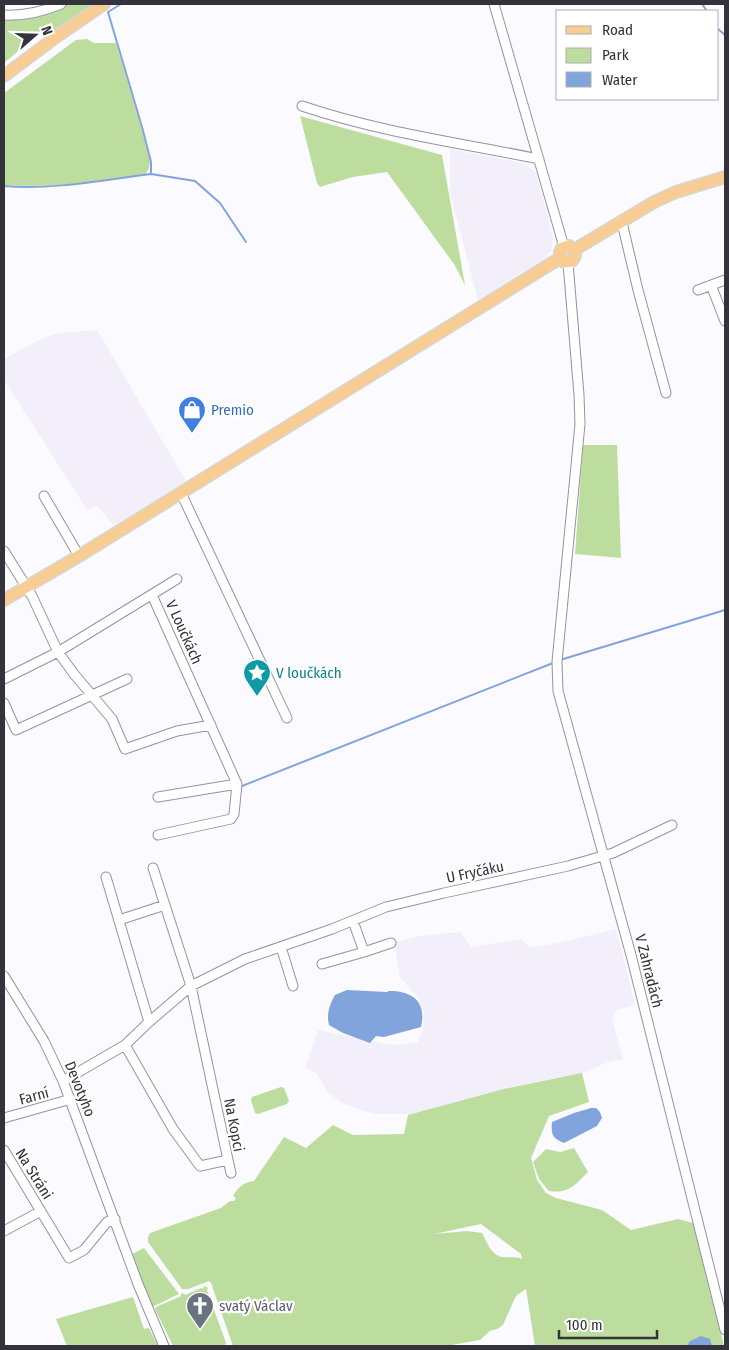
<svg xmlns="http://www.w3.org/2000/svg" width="729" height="1350" viewBox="0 0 729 1350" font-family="'Fira Sans Condensed',sans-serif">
	<rect width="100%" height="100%" fill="#fbfafe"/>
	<path fill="#f2effb" d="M 450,149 L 523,163 L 536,172 L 553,237 L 551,251 L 544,259 L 478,300 L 450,193 Z
		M 97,330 L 186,481 L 114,526 L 99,508 L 96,506 L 88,511 L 4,380 L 4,359 L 41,339 L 59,333 Z
		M 616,929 L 635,1005 L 617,1010 L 612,1019 L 623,1059 L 606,1063 L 580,1074 L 411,1114 L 378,1114 L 364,1111 L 342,1103 L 329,1093 L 315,1072 L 305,1068 L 318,1030 L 393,1045 L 418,1042 L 423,1027 L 424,1012 L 418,998 L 400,977 L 394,942 L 421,936 L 460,932 L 471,947 L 521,939 L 528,946 L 534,947 L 563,942 Z"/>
	<path fill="#bddd9e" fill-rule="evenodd" d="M 69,4 L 93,4 L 47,35 L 40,33 L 4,63 L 4,19 L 53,11 Z
		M 87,39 L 94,43 L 116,43 L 141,127 L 150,161 L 149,168 L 145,175 C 98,181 51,188 4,185 L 4,122 L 5,121 L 4,120 L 4,93 L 76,40 Z
		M 300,116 L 442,155 L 465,285 L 454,264 L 387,172 L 353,177 L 320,187 L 317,183 Z
		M 583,445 L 617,445 L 621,558 L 575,554 Z
		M 582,1073 L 589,1102 L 549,1116 L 531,1158 L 537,1180 L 546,1193 L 556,1198 L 602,1210 L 631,1230 L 678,1219 L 693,1223 L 724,1346 L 535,1346 L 526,1289 L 517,1295 L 514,1300 L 503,1325 L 497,1329 L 490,1331 L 480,1340 L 446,1346 L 233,1346 L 211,1283 L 209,1281 L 188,1289 L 182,1289 L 148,1242 L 148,1237 L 150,1233 L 221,1208 L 230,1201 L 234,1201 L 236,1198 L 233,1196 C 239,1186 243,1183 254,1181 L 284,1137 L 306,1148 L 333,1125 L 353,1135 L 404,1134 L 408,1115 L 504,1089 ZM 481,1224 L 521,1254 L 522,1259 C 515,1256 509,1258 502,1257 C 491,1255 487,1242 482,1233 L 467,1231 L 434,1234 Z
		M 281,1087 L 284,1088 L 289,1101 L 287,1104 L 258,1114 L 255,1113 L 251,1100 L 252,1097 Z
		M 574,1148 L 588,1172 C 575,1185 569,1194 549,1191 L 539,1179 L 533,1162 L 546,1149 L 560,1152 Z
		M 144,1248 L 179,1294 L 152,1307 L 132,1254 Z
		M 204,1286 L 208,1288 L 207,1290 L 226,1343 L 224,1346 L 173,1346 L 155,1309 L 156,1307 L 181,1296 L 181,1294 L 183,1293 L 185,1295 L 201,1288 L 203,1289 Z
		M 133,1297 L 144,1329 L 149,1328 L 158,1346 L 67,1346 L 56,1319 Z"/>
	<path fill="#82a4dd" d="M 347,990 L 387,992 L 389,991 C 413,991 427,1002 421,1027 L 384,1037 L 376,1036 L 370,1043 L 343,1033 L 329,1025 C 326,1014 330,1004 335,995 Z
		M 591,1108 L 596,1108 L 600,1112 L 602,1118 L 597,1126 L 564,1143 C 552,1138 551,1134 552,1122 L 574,1113 Z
		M 701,1336 L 710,1339 L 712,1346 L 687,1346 L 690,1341 Z"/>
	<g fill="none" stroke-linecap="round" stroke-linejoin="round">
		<path stroke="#82a4dd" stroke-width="2" d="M 702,4 L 707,11
			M 718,29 L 725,35
			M 151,174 L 195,181 L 220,203 L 246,242
			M 4,186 C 53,190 102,180 151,174 L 151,162 L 142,127 L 108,12 L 121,4
			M 560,660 L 725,610
			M 242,786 L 553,663"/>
		<defs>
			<path id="minor" d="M 494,4 L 564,247
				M 4,15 C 24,16 42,12 61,4
				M 302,106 C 379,132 460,143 539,159
				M 620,221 L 623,227 L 638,290 L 666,393
				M 568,263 L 579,395 L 580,424 L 557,662 L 558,691 L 631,955 L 725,1330
				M 711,285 L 725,321
				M 698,290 L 725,280
				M 181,493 L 287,718
				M 44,496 L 79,556
				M 4,551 L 32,596 L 58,652 L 74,674 L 112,719 L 125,749 L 177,731 L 211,725
				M 152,595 L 237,784 L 234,814 L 231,819 L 158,835
				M 4,679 L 58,652 L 177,579
				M 4,703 L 16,730 L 127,679
				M 158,797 L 237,784
				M 106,877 L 149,1022
				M 119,920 L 165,905
				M 353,921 L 364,952 L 391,943
				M 281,947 L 293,986
				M 322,964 L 364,952
				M 4,976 L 44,1041 L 63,1081 L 138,1284 L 164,1346
				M 125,1045 L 173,1129 L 200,1166 L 228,1160 L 191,986 L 153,868
				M 63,1081 L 125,1045 L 149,1022 L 191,986 L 245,959 L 332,929 L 386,907 L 444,893 L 568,866 L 613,853 L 672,825
				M 4,1118 L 71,1099
				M 4,1150 L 69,1258 L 84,1250 L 107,1222 L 115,1219
				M 228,1160 L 231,1173
				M 4,1231 L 41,1211"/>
			<path id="major" d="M 4,76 L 56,37 L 104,4
				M 574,250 L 654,202 L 676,192 L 725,177
				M 560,258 L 564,262 L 572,261 L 575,256 L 574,250
				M 560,258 L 560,252 L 562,248 L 569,246 L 574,250
				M 4,600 L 79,556 L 560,258"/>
		</defs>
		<use href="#minor" stroke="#9692a5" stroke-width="11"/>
		<use href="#major" stroke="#d6d6d8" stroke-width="14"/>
		<use href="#minor" stroke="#fff" stroke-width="9"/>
		<use href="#major" stroke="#f8cd94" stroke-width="11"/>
	</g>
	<defs>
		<symbol id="shop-pin" viewBox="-11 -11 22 30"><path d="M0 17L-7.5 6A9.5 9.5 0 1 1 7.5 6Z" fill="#3f7fe0" stroke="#fff"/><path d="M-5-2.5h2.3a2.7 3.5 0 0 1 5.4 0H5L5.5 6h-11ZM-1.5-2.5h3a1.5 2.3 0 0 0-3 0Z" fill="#fff"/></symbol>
		<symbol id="sight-pin" viewBox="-11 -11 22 30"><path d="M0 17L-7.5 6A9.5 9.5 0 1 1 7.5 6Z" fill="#0f9aa8" stroke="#fff"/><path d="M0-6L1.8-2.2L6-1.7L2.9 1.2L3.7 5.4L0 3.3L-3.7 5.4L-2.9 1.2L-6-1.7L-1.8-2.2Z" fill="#fff"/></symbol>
		<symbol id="church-pin" viewBox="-11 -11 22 30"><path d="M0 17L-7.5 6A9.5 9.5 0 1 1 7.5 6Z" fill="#6b7280" stroke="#fff"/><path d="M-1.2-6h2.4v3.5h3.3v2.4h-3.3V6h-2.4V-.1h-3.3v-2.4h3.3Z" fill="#fff"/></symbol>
	</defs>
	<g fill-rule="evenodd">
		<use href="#shop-pin" x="176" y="394" width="32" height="43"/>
		<use href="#sight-pin" x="241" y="657" width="32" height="43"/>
		<use href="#church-pin" x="184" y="1290" width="32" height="43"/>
	</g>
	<g text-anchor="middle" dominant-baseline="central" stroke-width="4.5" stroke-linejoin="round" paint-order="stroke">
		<g font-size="15" fill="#366cbe" stroke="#fff" text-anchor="start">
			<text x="211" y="410">Premio</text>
		</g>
		<g font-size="15" fill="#34323a" stroke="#fff">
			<text transform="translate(184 632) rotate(66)">V Loučkách</text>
			<text transform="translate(475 872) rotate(-12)">U Fryčáku</text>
			<text transform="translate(649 971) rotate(76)">V Zahradách</text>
			<text transform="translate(80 1089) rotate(68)">Devotyho</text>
			<text transform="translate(34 1096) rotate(-15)">Farní</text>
			<text transform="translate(234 1125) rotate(79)">Na Kopci</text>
			<text transform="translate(34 1174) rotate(58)">Na Stráni</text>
		</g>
		<g font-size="15" fill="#0d838f" stroke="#fff" text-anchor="start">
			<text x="276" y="673">V loučkách</text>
		</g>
		<g font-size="15" fill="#5b616d" stroke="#fff" text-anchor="start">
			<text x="219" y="1306">svatý Václav</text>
		</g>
	</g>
	<rect width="729" height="1350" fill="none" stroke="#34323a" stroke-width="10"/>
	<rect x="556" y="10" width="162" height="90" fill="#ffffff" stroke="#aeadb0"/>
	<rect x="566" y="26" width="25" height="8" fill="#f8cd94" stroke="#aeadb0"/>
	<text x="602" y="35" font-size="15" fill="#34323a">Road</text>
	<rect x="566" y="48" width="25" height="15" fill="#bddd9e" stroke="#aeadb0"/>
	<text x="602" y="60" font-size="15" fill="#34323a">Park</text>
	<rect x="566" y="72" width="25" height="15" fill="#82a4dd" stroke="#aeadb0"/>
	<text x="602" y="85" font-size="15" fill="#34323a">Water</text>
	<g transform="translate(35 35) rotate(70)" stroke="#ffffff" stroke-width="4" paint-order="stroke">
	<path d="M0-4L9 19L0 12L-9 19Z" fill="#34323a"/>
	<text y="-8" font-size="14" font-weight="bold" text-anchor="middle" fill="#34323a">N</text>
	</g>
	<path d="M559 1330v8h98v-8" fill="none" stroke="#34323a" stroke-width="2.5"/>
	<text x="566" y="1330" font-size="15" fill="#34323a" stroke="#ffffff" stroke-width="4" paint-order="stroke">100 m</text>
</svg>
